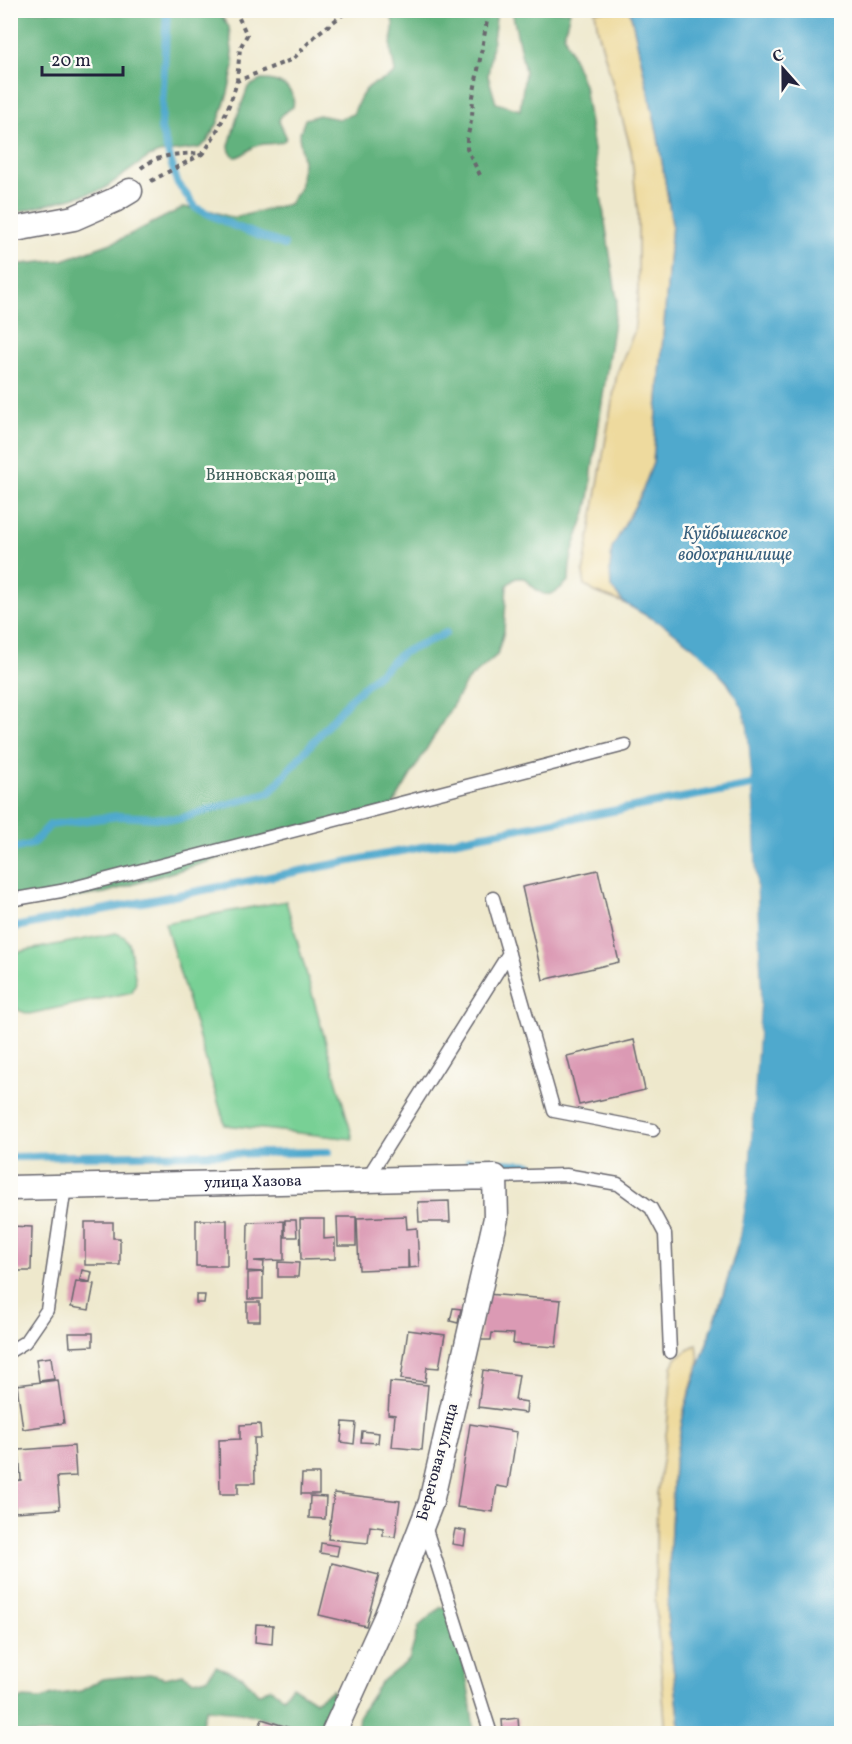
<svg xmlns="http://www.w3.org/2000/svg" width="852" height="1744" viewBox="0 0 852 1744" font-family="Vollkorn,serif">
	<rect width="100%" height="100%" fill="#fdfcf7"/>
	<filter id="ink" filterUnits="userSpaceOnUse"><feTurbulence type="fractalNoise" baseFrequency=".0167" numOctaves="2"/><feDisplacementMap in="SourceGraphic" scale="12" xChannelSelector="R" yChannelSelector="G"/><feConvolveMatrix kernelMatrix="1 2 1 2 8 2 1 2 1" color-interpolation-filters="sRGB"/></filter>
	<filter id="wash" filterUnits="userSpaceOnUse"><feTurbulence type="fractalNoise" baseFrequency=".008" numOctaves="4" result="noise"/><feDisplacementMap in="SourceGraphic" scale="24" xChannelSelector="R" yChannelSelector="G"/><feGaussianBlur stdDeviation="1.35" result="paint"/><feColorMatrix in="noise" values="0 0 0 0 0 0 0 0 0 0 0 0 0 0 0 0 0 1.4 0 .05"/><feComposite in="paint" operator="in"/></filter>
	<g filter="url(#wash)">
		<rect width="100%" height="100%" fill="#eee8cc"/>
		<path fill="#78d095" stroke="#4d7968" stroke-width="1.5" d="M 286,901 L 353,1139 L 225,1125 L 165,923 Z
			M 116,933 L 125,937 L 129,943 L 136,982 L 132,992 L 29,1014 L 18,1010 C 9,995 10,974 11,956 L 13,953 Z"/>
		<path fill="#62b27e" stroke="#426a5c" stroke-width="1.5" d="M 203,10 L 206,13 L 219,13 L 229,27 L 234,66 L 228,93 L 218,123 L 207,142 L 199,148 L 159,153 L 149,157 L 102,190 L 11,214 L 11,11 Z
			M 389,11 L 497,11 L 488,76 L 496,103 L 520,110 L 525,72 L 512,11 L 570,11 L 564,35 L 584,85 L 617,300 L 592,471 C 591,485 590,498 586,512 C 578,538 569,552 569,580 C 551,600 542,599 525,578 L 516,578 L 507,585 L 504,631 L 497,655 L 467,681 L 393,805 L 105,893 L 11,908 L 11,265 L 63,260 L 117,241 L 184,207 L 212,211 L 233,218 L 289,204 L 300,188 L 303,162 L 299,136 L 305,119 L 319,115 L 339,119 L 353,114 C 358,103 362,90 373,84 C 382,80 388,80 395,72 C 394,64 391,56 391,48 C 391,34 397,24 389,11 Z
			M 261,80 C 277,79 297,87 293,107 L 281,115 L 279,121 L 286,136 L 285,140 C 276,146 266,142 256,146 C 248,149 243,157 235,157 L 230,152 L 229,146 L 237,117 L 248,87 Z
			M 441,1607 L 449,1608 C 463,1651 470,1688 474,1733 L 357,1734 L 359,1715 L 381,1682 L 409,1660 L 419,1626 Z
			M 216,1666 L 243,1677 L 258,1694 L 270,1688 L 283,1697 L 292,1686 L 315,1701 L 332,1690 L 335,1705 L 318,1733 L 240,1712 L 206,1709 L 199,1733 L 11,1734 L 11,1703 L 22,1698 L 42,1699 L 52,1695 L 81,1691 L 102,1679 L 150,1674 L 165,1678 L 183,1674 L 194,1681 L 207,1678 Z"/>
		<path fill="#eeda9e" stroke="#887e6c" stroke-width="1.5" d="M 595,11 L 630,11 L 657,131 L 672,224 L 653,463 L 641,495 L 625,523 L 611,587 L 624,603 L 595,592 L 585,585 L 583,573 L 617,373 L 634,332 L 638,296 L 638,215 L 631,150 L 598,31 Z
			M 697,1344 L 699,1362 L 685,1407 L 674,1464 L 667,1615 L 681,1733 L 666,1734 L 655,1595 L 657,1494 L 667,1428 L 672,1367 L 677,1357 Z"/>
		<path fill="#50a9cd" stroke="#396684" stroke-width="1.5" d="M 630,11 L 841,11 L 841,1733 L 681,1733 L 667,1615 L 674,1464 L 685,1407 L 718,1311 L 740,1237 L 748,1188 L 761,990 L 752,785 L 747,727 L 742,708 L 727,682 L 692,646 L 666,627 L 624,603 L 611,587 L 610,569 L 612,548 L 641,495 L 653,463 L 672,224 L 657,131 Z"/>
		<path fill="#eee8cc" d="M 619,602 L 666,627 L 705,657 L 735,695 L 742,708 L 747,727 L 752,785 L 761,990 L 748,1188 L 740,1237 L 733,1250 L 745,1187 L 758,990 L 749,785 L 744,728 L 740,709 L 732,696 L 703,659 L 665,630 Z"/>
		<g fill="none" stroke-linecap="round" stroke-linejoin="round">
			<path stroke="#50a9cd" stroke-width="8" d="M 167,10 L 161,129 L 177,182 L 196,208 L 234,226 L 284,245
				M 10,850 L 32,844 L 50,825 L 118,816 L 178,819 L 270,792 L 351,698 L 402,653 L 446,633
				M 10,928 L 478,836 L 752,785
				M 10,1157 L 329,1152
				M 469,1161 L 530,1165"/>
		</g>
		<g id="blocks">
			<path fill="#db9ab4" d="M 598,870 L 619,962 L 543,980 L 522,887 Z
				M 634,1040 L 645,1090 L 579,1105 L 567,1056 Z
				M 449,1201 L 450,1222 L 419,1222 L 418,1202 Z
				M 406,1216 L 407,1229 L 417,1228 L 419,1267 L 409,1268 L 408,1249 L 408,1268 L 359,1270 L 357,1218 Z
				M 337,1217 L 356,1217 L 356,1246 L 338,1246 Z
				M 300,1219 L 324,1219 L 324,1239 L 335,1238 L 335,1259 L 301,1260 Z
				M 196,1220 L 227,1220 L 227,1266 L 196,1266 Z
				M 285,1220 L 296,1220 L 297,1237 L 285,1237 Z
				M 284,1221 L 284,1260 L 254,1261 L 264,1262 L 263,1272 L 247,1271 L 248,1222 Z
				M 85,1222 L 113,1222 L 113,1238 L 120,1238 L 120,1265 L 85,1265 Z
				M 10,1226 L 32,1227 L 31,1271 L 10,1271 Z
				M 278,1262 L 299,1263 L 298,1277 L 278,1277 Z
				M 82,1270 L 92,1272 L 90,1282 L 80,1280 Z
				M 263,1272 L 263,1299 L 248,1299 L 248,1273 Z
				M 76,1281 L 94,1284 L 89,1310 L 71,1307 Z
				M 486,1294 L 561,1300 L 556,1347 L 513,1344 L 514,1334 L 492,1333 L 491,1340 L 479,1340 Z
				M 196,1295 L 205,1295 L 204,1303 L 196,1303 Z
				M 247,1302 L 260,1302 L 260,1321 L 247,1321 Z
				M 453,1308 L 461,1309 L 458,1323 L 450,1321 Z
				M 408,1330 L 445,1335 L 439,1368 L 427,1367 L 425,1382 L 401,1379 Z
				M 69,1333 L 93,1333 L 93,1346 L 70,1347 Z
				M 51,1357 L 54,1379 L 39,1381 L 36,1359 Z
				M 483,1370 L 519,1375 L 515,1400 L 527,1402 L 526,1413 L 478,1407 Z
				M 58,1380 L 64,1423 L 23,1429 L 17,1385 Z
				M 390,1382 L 428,1385 L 422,1450 L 392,1447 L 395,1415 L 388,1414 Z
				M 343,1422 L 356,1423 L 354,1444 L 341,1442 Z
				M 260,1424 L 261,1438 L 254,1438 L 255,1483 L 238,1483 L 238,1494 L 220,1494 L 219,1440 L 240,1439 L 240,1425 Z
				M 470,1424 L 517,1432 L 508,1488 L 497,1486 L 493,1512 L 457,1507 Z
				M 362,1431 L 379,1433 L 378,1443 L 361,1442 Z
				M 74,1446 L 76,1476 L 57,1477 L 60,1509 L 15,1512 L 12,1481 L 21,1480 L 19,1450 Z
				M 302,1474 L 319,1474 L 319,1494 L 301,1494 Z
				M 334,1493 L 400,1501 L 395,1537 L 383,1536 L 383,1528 L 370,1526 L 368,1543 L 328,1539 Z
				M 310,1496 L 326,1497 L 325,1519 L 309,1518 Z
				M 455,1529 L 466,1531 L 464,1546 L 452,1544 Z
				M 321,1543 L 339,1546 L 337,1556 L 320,1553 Z
				M 332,1563 L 379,1575 L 366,1626 L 319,1615 Z
				M 256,1624 L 273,1625 L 272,1644 L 255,1642 Z
				M 518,1718 L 519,1730 L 503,1732 L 502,1720 Z
				M 262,1719 L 306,1733 L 306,1734 L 257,1734 Z"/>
		</g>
	</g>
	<g filter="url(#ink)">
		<use href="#blocks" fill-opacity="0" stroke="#69676e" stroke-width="1.5"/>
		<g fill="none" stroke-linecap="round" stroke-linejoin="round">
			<defs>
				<path id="lane" d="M 493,898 L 554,1111 L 653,1130
					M 10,900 L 61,891 L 625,745
					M 495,1177 L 566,1175 L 618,1184 L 651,1208 L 665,1234 L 670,1352
					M 366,1180 L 509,953
					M 10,1351 L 25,1342 L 47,1310 L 65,1187
					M 425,1526 L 491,1734"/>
				<g id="street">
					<path d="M 10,230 L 74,218 L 115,200 L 130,191"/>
					<path id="s1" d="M 10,1188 L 495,1177 L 496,1218 L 431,1502 L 387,1615 L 333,1734"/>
				</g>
			</defs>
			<use href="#lane" stroke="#69676e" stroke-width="15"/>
			<use href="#street" stroke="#69676e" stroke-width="27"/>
			<path stroke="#69676e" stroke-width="4" stroke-dasharray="4.5 4.5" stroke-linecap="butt" d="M 235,10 L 247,35 L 240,48 L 237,80
				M 377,10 L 423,14 L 432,10
				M 141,168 C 161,153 180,154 204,153 C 218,130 230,108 237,81 L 293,59 L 317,34 L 349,10
				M 480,175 L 467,149 L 467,139 L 472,117 L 473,97 L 489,10
				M 151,181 L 204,153"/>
			<use href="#lane" stroke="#fff" stroke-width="12"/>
			<use href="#street" stroke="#fff" stroke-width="24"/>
		</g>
	</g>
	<g text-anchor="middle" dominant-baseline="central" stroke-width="5" stroke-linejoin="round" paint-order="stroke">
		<g font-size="16" fill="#405f5a" stroke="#fdfcf7">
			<text x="271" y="476">Винновская роща</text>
		</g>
		<g font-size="16" fill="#22223b" stroke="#fdfcf7">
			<text stroke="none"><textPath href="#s1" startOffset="243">улица Хазова</textPath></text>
			<text transform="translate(438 1462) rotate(-75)">Береговая улица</text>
		</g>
		<g font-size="18" font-style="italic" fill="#375f7d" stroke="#fdfcf7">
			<text x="735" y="534">Куйбышевское<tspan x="735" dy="21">водохранилище</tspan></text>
		</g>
	</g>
	<rect width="852" height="1744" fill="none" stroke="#fdfcf7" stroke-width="36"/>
	<g transform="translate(783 69) rotate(339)" stroke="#fdfcf7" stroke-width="4.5" paint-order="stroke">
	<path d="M0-4.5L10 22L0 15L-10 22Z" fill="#22223b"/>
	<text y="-9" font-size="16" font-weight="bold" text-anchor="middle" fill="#22223b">С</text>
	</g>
	<path d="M42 66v9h81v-9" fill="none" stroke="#22223b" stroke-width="3"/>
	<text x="51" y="66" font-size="18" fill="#22223b" stroke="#fdfcf7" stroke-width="4.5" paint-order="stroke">20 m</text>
</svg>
